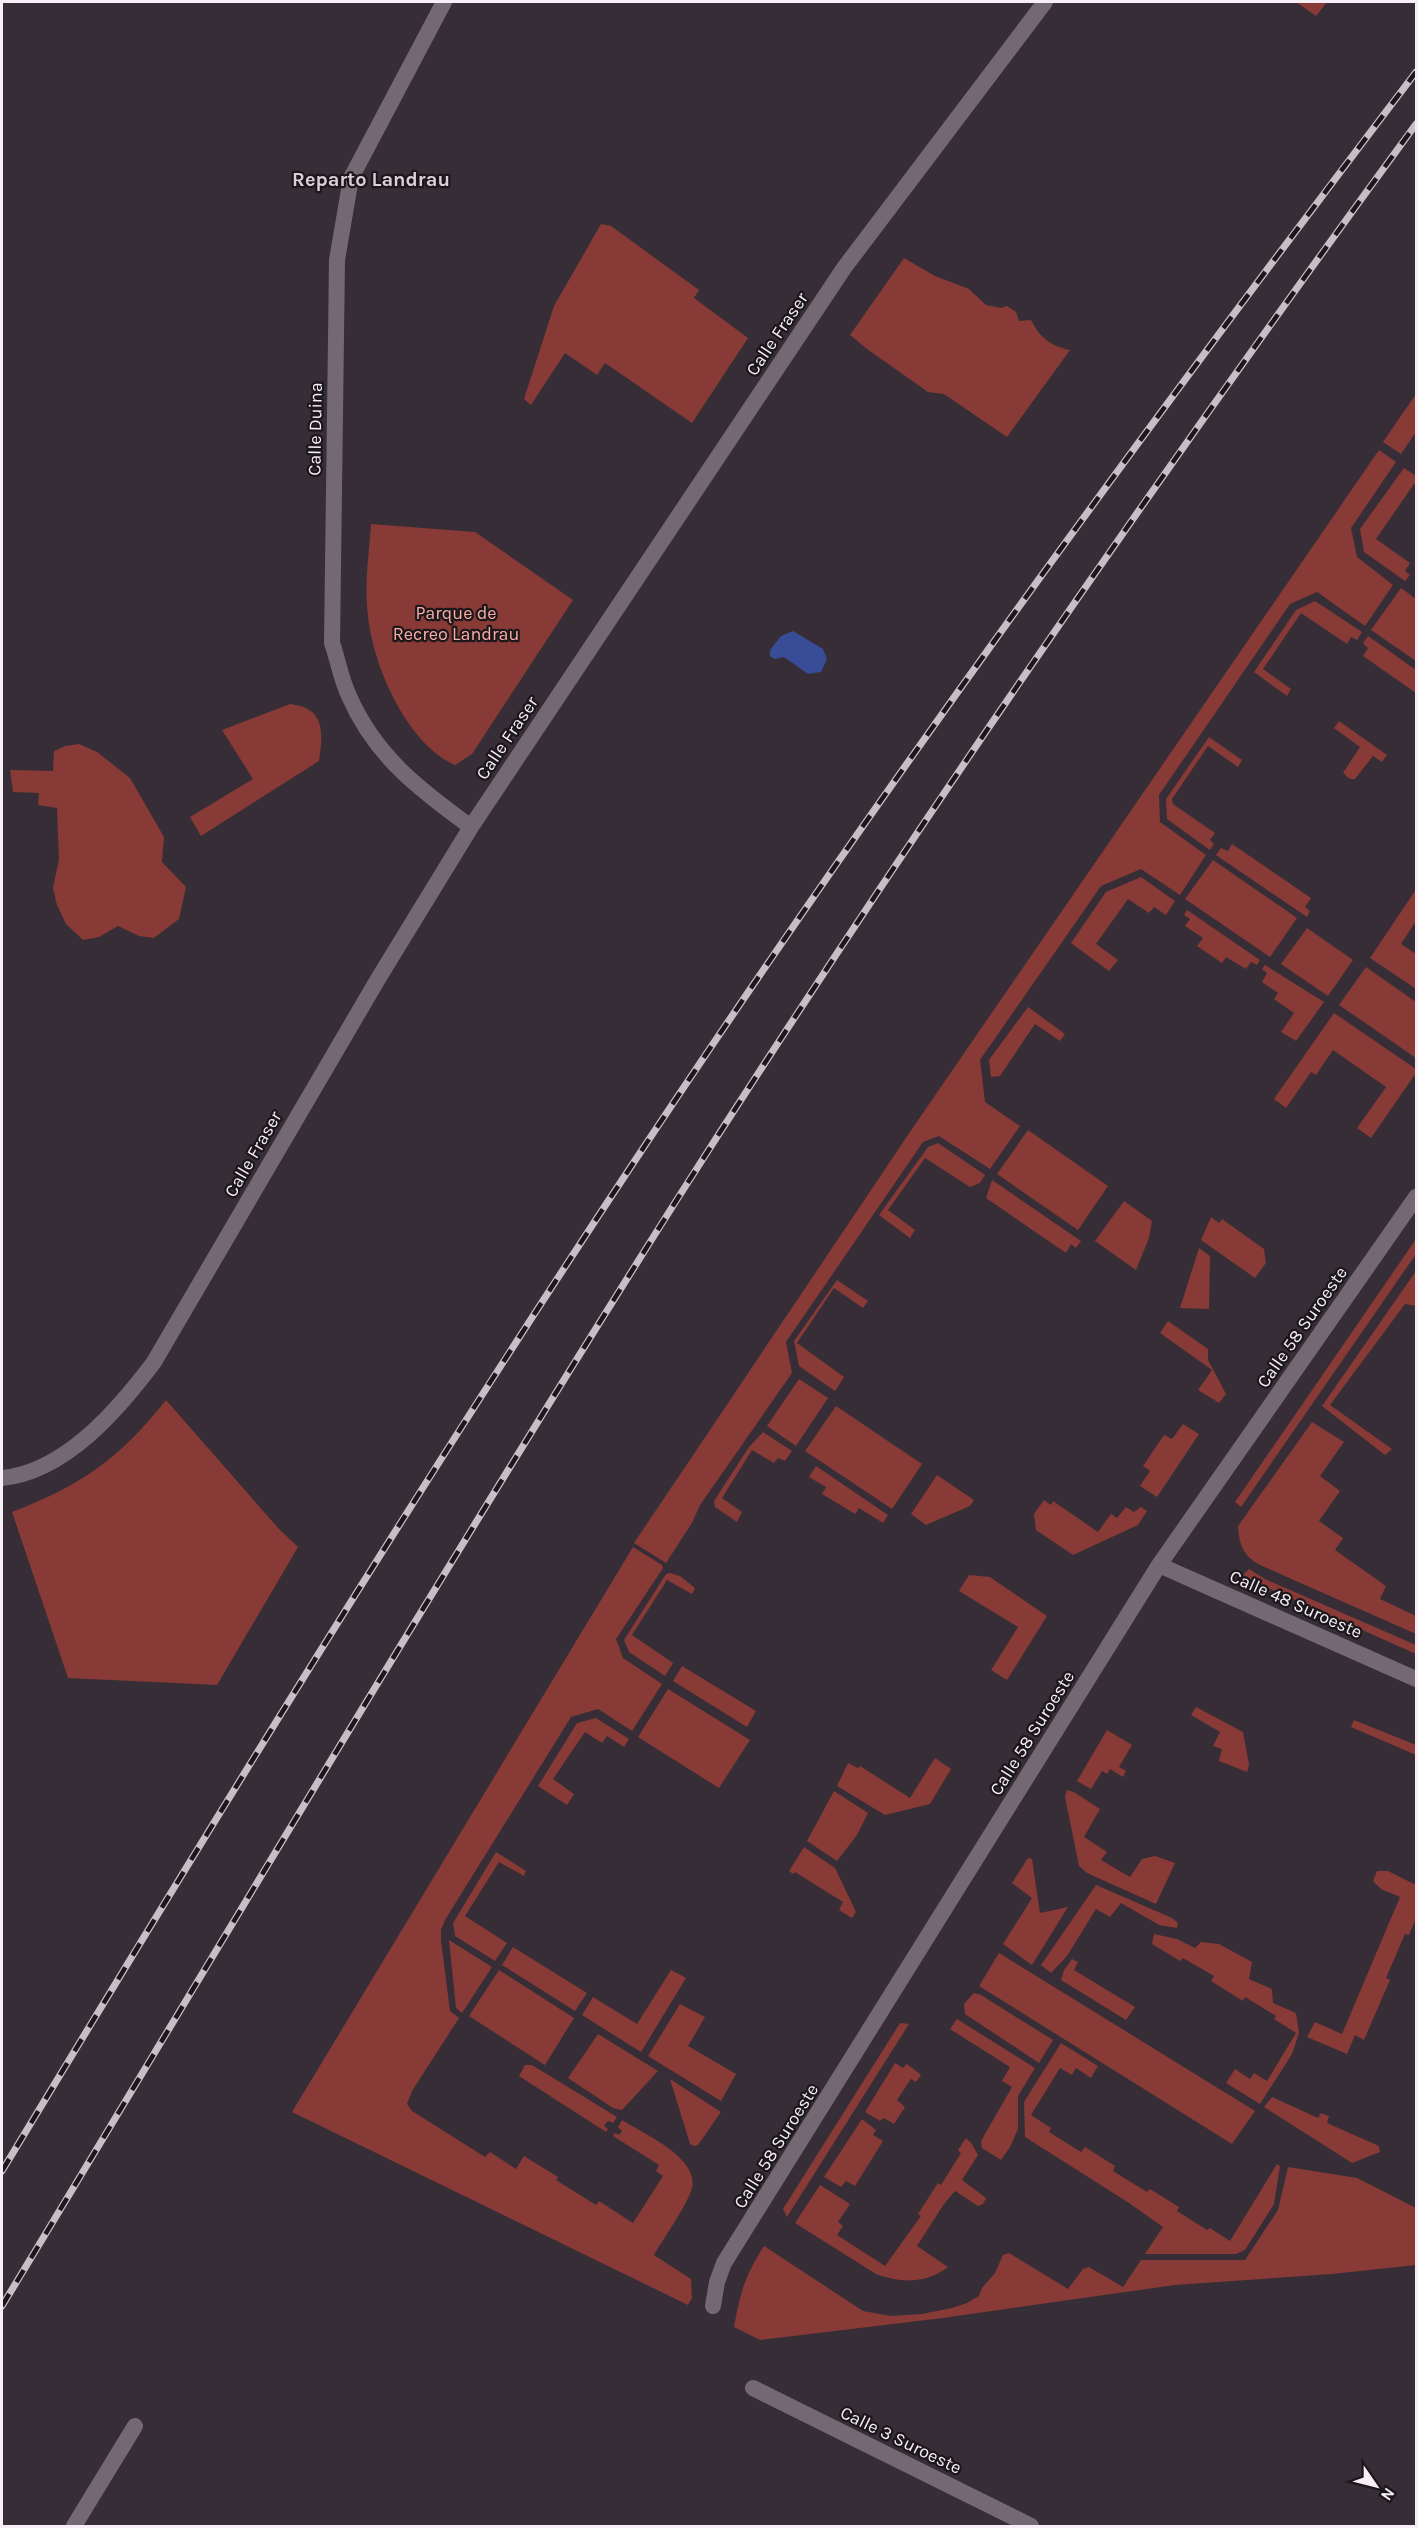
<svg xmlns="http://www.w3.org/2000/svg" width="1418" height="2528" viewBox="0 0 1418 2528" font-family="Karla,sans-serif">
	<rect width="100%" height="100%" fill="#362d36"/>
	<path fill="#883a36" d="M 1296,2 L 1327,2 L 1316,16 Z
		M 601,224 L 611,226 L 699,290 L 694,298 L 748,338 L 692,423 L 605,363 L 597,375 L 565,353 L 531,405 L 524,399 L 554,306 Z
		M 904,258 L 935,276 L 969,289 L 986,305 L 1001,308 L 1007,306 L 1016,312 L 1019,321 L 1031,320 C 1040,338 1051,346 1070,350 L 1007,437 L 944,394 L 928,392 L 867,349 L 850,335 Z
		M 1416,394 L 1416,432 L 1401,454 L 1383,442 Z
		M 1379,450 L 1396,462 L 1351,528 L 1357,557 L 1393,585 L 1365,626 L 1317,592 L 1290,604 L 1159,795 L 1160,822 L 1206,855 L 1180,895 L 1141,869 L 1101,886 L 980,1060 L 985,1102 L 1020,1126 L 990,1169 L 939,1136 L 923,1142 L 786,1342 L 792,1373 L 700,1505 L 692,1523 L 666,1563 L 634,1543 L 914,1126 Z
		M 1404,468 L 1416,476 L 1416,485 L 1414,484 L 1376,539 L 1410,563 L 1405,571 L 1410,575 L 1405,581 L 1364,552 L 1360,529 Z
		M 371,524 L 475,532 L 573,600 L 472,754 L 455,765 C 407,744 373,666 368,616 C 364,586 369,554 371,524 Z
		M 1401,588 L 1416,599 L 1416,661 L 1371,630 Z
		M 1315,601 L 1362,632 L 1357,640 L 1351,637 L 1347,644 L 1301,613 L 1263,669 L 1291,689 L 1287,696 L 1254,672 L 1296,610 Z
		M 1368,636 L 1416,670 L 1416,693 L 1363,656 L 1368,648 L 1363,643 Z
		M 290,704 C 326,708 323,733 319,761 L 201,836 L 190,817 L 253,779 L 222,730 Z
		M 1339,721 L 1387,755 L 1382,762 L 1373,756 L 1355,779 L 1350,779 L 1343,773 L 1360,747 L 1334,728 Z
		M 1209,737 L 1242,760 L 1238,767 L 1208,746 L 1172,799 L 1173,804 L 1215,833 L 1210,840 L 1214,844 L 1210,850 L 1167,819 L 1166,799 Z
		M 79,744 L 97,752 L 130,778 L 164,837 L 162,862 L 186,887 L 179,919 L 154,938 L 139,936 L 118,926 L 99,937 L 83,940 L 66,924 L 57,905 L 53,888 L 59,859 L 57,808 L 38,805 L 39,793 L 13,792 L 10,770 L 53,771 L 54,751 L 65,746 Z
		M 1232,844 L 1311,898 L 1305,907 L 1310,911 L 1307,917 L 1216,855 L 1221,848 L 1228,851 Z
		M 1213,860 L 1297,918 L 1270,957 L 1185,899 Z
		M 1141,877 L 1175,901 L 1166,915 L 1154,907 L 1149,913 L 1128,899 L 1096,944 L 1118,960 L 1109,971 L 1071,943 L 1106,892 Z
		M 1415,891 L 1416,892 L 1416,921 L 1401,944 L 1416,954 L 1416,989 L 1370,958 Z
		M 1187,910 L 1260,960 L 1257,965 L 1251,962 L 1246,969 L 1226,957 L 1222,963 L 1197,946 L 1203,938 L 1185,926 L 1190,919 L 1184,915 Z
		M 1307,928 L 1353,960 L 1328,996 L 1281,964 Z
		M 1265,965 L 1324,1002 L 1296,1041 L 1281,1032 L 1294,1013 L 1274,999 L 1278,993 L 1262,982 L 1267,973 L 1262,969 Z
		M 1366,967 L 1416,1002 L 1416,1058 L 1339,1005 Z
		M 1028,1007 L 1065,1034 L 1060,1041 L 1035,1024 L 1000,1076 L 991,1077 L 989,1060 Z
		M 1334,1013 L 1416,1069 L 1416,1073 L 1371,1138 L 1357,1128 L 1386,1087 L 1333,1050 L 1316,1075 L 1311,1072 L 1286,1108 L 1274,1099 Z
		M 1028,1130 L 1108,1186 L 1078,1230 L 997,1174 Z
		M 938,1143 L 985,1175 L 980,1183 L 970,1187 L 925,1158 L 888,1210 L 915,1230 L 910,1238 L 879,1215 L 928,1147 Z
		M 992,1180 L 1081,1241 L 1076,1248 L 1071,1244 L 1066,1253 L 986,1198 Z
		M 1124,1201 L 1152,1221 L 1149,1238 L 1136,1270 L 1095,1241 Z
		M 1211,1217 L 1219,1223 L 1222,1219 L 1264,1249 L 1266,1263 L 1255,1278 L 1201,1240 Z
		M 1416,1239 L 1416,1254 L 1241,1507 L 1235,1502 Z
		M 1199,1248 L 1210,1256 L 1209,1309 L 1180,1308 Z
		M 1416,1271 L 1416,1306 L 1405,1304 L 1330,1405 L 1392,1449 L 1385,1455 L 1322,1406 Z
		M 837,1280 L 868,1301 L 863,1308 L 834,1288 L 797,1343 L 844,1377 L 835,1391 L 799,1366 L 794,1341 Z
		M 1168,1321 L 1208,1349 L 1208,1360 L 1226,1394 L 1219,1403 L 1198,1390 L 1212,1370 L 1160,1333 Z
		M 799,1379 L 828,1398 L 796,1446 L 767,1426 Z
		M 166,1400 L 278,1528 L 298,1547 L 217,1685 L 68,1678 L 12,1512 C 82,1485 119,1459 166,1400 Z
		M 836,1406 L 922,1464 L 892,1509 L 805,1451 Z
		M 1312,1422 L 1344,1442 L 1320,1476 L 1340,1491 L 1319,1521 L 1343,1538 L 1335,1550 L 1386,1586 L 1380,1599 L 1416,1616 L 1416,1634 L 1260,1565 C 1243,1556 1239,1544 1238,1526 Z
		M 1183,1424 L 1199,1434 L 1157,1497 L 1140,1486 L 1150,1471 L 1143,1466 L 1164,1435 L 1172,1439 Z
		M 763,1432 L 792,1451 L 785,1461 L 778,1458 L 774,1463 L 752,1450 L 722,1498 L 742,1512 L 737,1522 L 715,1507 L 714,1501 L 749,1447 Z
		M 816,1466 L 888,1515 L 883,1523 L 859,1508 L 855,1514 L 822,1494 L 826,1487 L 809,1477 Z
		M 937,1475 L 974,1500 L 970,1506 L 926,1525 L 911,1514 Z
		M 1044,1500 L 1051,1505 L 1053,1501 L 1098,1532 L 1111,1514 L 1117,1518 L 1126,1507 L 1134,1512 L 1141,1507 L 1147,1511 L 1138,1525 L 1073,1555 L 1036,1530 L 1034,1514 Z
		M 633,1547 L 662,1565 L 663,1568 L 616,1639 L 623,1658 L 662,1684 L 632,1731 L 598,1709 L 571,1717 L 445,1920 L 441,1930 L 441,1940 L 450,2011 L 459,2018 L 412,2091 L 407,2104 L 412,2111 L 485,2157 L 490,2152 L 516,2169 L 524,2156 L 558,2177 L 556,2180 L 596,2205 L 599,2201 L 633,2223 L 663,2176 L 656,2171 L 659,2165 L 613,2136 L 615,2133 L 619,2135 L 622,2131 L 618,2127 L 622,2120 C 644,2134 703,2159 691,2191 C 684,2210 665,2236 654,2255 L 691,2279 L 692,2298 L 688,2305 L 292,2112 Z
		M 1249,1569 L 1265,1579 L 1416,1645 L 1416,1654 L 1257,1583 L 1243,1575 Z
		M 670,1573 L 680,1576 L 695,1588 L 692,1594 L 667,1580 L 632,1635 L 673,1663 L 665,1676 L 629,1652 L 624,1640 L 666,1574 Z
		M 969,1575 L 990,1577 L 1047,1616 L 1007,1680 L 991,1670 L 1018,1627 L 959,1591 Z
		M 682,1666 L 756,1711 L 747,1727 L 673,1681 Z
		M 668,1689 L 750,1740 L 719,1788 L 638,1737 Z
		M 1196,1707 L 1243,1732 L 1249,1765 L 1247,1772 L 1219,1761 L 1222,1749 L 1213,1746 L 1220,1732 L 1191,1715 Z
		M 596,1718 L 629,1739 L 624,1747 L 607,1736 L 602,1743 L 585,1732 L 553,1779 L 574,1794 L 567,1805 L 538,1786 L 577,1723 Z
		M 1354,1720 L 1416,1745 L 1416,1755 L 1351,1727 Z
		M 1107,1730 L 1132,1745 L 1119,1767 L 1126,1771 L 1123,1777 L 1110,1769 L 1107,1774 L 1102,1771 L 1091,1789 L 1077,1781 Z
		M 935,1758 L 951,1769 L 930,1804 L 885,1815 L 837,1786 L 848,1763 L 858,1768 L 860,1766 L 910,1798 Z
		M 1067,1790 L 1074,1792 L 1100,1809 L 1084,1837 L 1107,1852 L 1101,1860 L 1130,1877 L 1142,1859 L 1155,1856 L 1175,1863 L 1156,1904 L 1087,1873 L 1079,1866 L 1065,1797 Z
		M 834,1791 L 868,1813 L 857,1835 L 837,1861 L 807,1841 Z
		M 804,1847 L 835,1868 L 856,1912 L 852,1918 L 839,1910 L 843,1902 L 795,1872 L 793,1874 L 789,1871 Z
		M 496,1852 L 526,1871 L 524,1876 L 499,1862 L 465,1916 L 507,1943 L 495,1961 L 455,1936 L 453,1923 Z
		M 1028,1858 L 1032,1859 L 1040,1913 L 1068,1907 L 1032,1965 L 1003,1944 L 1032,1898 L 1012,1883 Z
		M 1377,1871 L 1388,1871 L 1416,1885 L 1416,1918 L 1409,1935 L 1405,1934 L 1386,1978 L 1390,1980 L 1364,2040 L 1355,2035 L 1347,2054 L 1307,2037 L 1315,2022 L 1342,2034 L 1400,1897 L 1381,1889 L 1373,1881 Z
		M 1096,1885 L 1172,1918 L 1178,1923 L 1177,1928 L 1159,1925 L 1121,1903 L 1110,1917 L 1096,1909 L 1067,1956 L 1051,1973 L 1041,1965 Z
		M 1154,1934 L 1177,1939 L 1195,1948 L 1201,1942 L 1219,1944 L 1252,1962 L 1249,1979 L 1272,1989 L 1273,2003 L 1296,2013 L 1299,2033 L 1292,2054 L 1260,2104 L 1226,2083 L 1235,2069 L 1250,2079 L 1254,2073 L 1267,2081 L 1296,2033 L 1274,2019 L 1276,2016 L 1245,1997 L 1243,2001 L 1211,1981 L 1214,1976 L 1183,1958 L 1180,1961 L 1152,1944 Z
		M 449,1940 L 492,1967 L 462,2013 L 456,2008 Z
		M 513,1947 L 587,1993 L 575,2011 L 502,1965 Z
		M 999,1953 L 1255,2111 L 1232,2144 L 979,1986 Z
		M 1072,1959 L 1078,1962 L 1074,1970 L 1135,2007 L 1126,2020 L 1061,1980 L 1064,1970 Z
		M 499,1970 L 574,2018 L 545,2065 L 469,2016 Z
		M 671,1970 L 686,1978 L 641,2052 L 582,2015 L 593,1997 L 637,2024 Z
		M 974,1993 L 981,1995 L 1053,2040 L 1039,2063 L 965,2014 L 964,2004 Z
		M 680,2004 L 705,2017 L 688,2046 L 736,2074 L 721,2101 L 648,2056 Z
		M 957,2019 L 1035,2068 L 1018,2096 L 1018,2129 L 1010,2147 L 1001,2160 L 982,2148 L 981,2141 L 1012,2087 L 1002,2081 L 1010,2067 L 950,2029 Z
		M 900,2023 L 909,2024 L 787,2217 L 783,2209 Z
		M 598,2034 L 658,2071 L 622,2110 L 613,2108 L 568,2078 Z
		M 1061,2043 L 1098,2066 L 1091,2078 L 1076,2068 L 1072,2075 L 1060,2068 L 1031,2115 L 1051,2128 L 1049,2132 L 1081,2152 L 1085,2147 L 1115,2166 L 1113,2171 L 1147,2192 L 1150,2189 L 1179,2207 L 1177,2211 L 1207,2230 L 1210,2228 L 1230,2241 L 1277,2164 L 1280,2166 L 1274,2204 L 1245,2250 L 1236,2254 L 1145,2254 L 1163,2227 L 1129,2203 L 1025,2137 L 1024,2102 Z
		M 895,2063 L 903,2068 L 907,2064 L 921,2075 L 916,2082 L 911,2079 L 897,2100 L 905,2107 L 894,2124 L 884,2118 L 880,2121 L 865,2112 Z
		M 525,2065 L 532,2065 L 617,2117 L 613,2123 L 608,2121 L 604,2126 L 608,2129 L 606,2132 L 519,2076 Z
		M 670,2079 L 721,2112 L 698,2145 L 694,2146 L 690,2144 Z
		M 1272,2097 L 1318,2118 L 1321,2113 L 1329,2116 L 1327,2123 L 1379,2146 L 1380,2152 L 1352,2163 L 1264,2107 Z
		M 862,2119 L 876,2130 L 873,2135 L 883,2141 L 855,2186 L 846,2181 L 841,2187 L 824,2177 Z
		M 966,2138 L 972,2144 L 978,2155 L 962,2180 L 986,2198 L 983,2204 L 978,2206 L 955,2191 L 944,2204 L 917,2246 L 948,2267 C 926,2284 901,2283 876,2274 L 795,2223 L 820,2185 L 850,2204 L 838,2222 L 843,2226 L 837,2235 L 885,2266 L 921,2216 L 918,2214 L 938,2183 L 941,2185 L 961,2153 L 958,2150 Z
		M 1288,2167 L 1357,2178 L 1416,2208 L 1416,2265 L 1332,2274 L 1175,2285 L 943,2318 L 760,2340 L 734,2327 C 741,2290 744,2278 764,2246 L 863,2311 L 891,2316 L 922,2314 L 952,2308 L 967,2303 L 979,2296 L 982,2288 L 995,2273 L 1003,2255 L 1009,2253 L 1068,2289 L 1083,2269 L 1089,2267 L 1123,2287 L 1141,2260 L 1245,2260 L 1278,2210 Z"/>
	<path fill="#394c97" d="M 793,631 L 823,649 L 827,659 L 821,672 L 808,674 L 784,657 L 774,659 L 770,656 L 770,650 L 781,636 Z"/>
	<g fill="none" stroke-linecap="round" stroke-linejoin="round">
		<path stroke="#746973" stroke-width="16" d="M 74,2526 L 135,2426"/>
		<path stroke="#746973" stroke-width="16" d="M 444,2 L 351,178 L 337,260 L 332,643 C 338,660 341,679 349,696 C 375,756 420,790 471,827
			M 2,1478 C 65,1472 118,1410 154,1362 L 378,979 L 471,827 L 844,268 L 1045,2
			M 1159,1565 L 1416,1679
			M 713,2306 L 717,2282 L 724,2263 L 1159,1565 L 1416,1197
			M 753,2388 L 1031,2526"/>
		<defs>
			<path id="rail" d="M 2,2171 C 206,1833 412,1497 630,1168 C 878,793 1144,430 1416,72
				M 2,2306 C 225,1937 445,1566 676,1201 C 910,834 1159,475 1416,124"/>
		</defs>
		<use href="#rail" stroke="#c6bfc6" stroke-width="7"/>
		<use href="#rail" stroke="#1b171b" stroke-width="4.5" stroke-dasharray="14" stroke-linecap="butt"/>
	</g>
	<g text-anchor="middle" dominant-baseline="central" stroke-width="4.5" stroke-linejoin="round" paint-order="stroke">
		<g font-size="18" fill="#f6f0f6" stroke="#1b171b">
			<text transform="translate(777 334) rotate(-56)">Calle Fraser</text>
			<text transform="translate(315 429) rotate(-89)">Calle Duina</text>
			<text transform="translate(507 738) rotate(-56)">Calle Fraser</text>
			<text transform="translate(253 1154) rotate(-60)">Calle Fraser</text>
			<text transform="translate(1302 1327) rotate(-55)">Calle 58 Suroeste</text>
			<text transform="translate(1296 1604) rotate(24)">Calle 48 Suroeste</text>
			<text transform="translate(1032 1733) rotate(-58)">Calle 58 Suroeste</text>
			<text transform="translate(776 2146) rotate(-58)">Calle 58 Suroeste</text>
			<text transform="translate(901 2440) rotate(26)">Calle 3 Suroeste</text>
		</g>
		<g font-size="18" fill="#faaca5" stroke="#1b171b">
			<text x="456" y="613">Parque de<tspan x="456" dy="21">Recreo Landrau</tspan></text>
		</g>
		<g font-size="20" font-weight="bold" fill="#dbd0da" stroke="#1b171b">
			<text x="371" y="179">Reparto Landrau</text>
		</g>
	</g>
	<rect width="1418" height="2528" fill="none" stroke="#f6f0f6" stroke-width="6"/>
	<g transform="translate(1376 2486) rotate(125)" stroke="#1b171b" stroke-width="4.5" paint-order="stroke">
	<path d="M0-4.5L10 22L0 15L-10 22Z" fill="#f6f0f6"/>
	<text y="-9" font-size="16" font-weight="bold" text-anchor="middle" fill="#f6f0f6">N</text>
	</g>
</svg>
